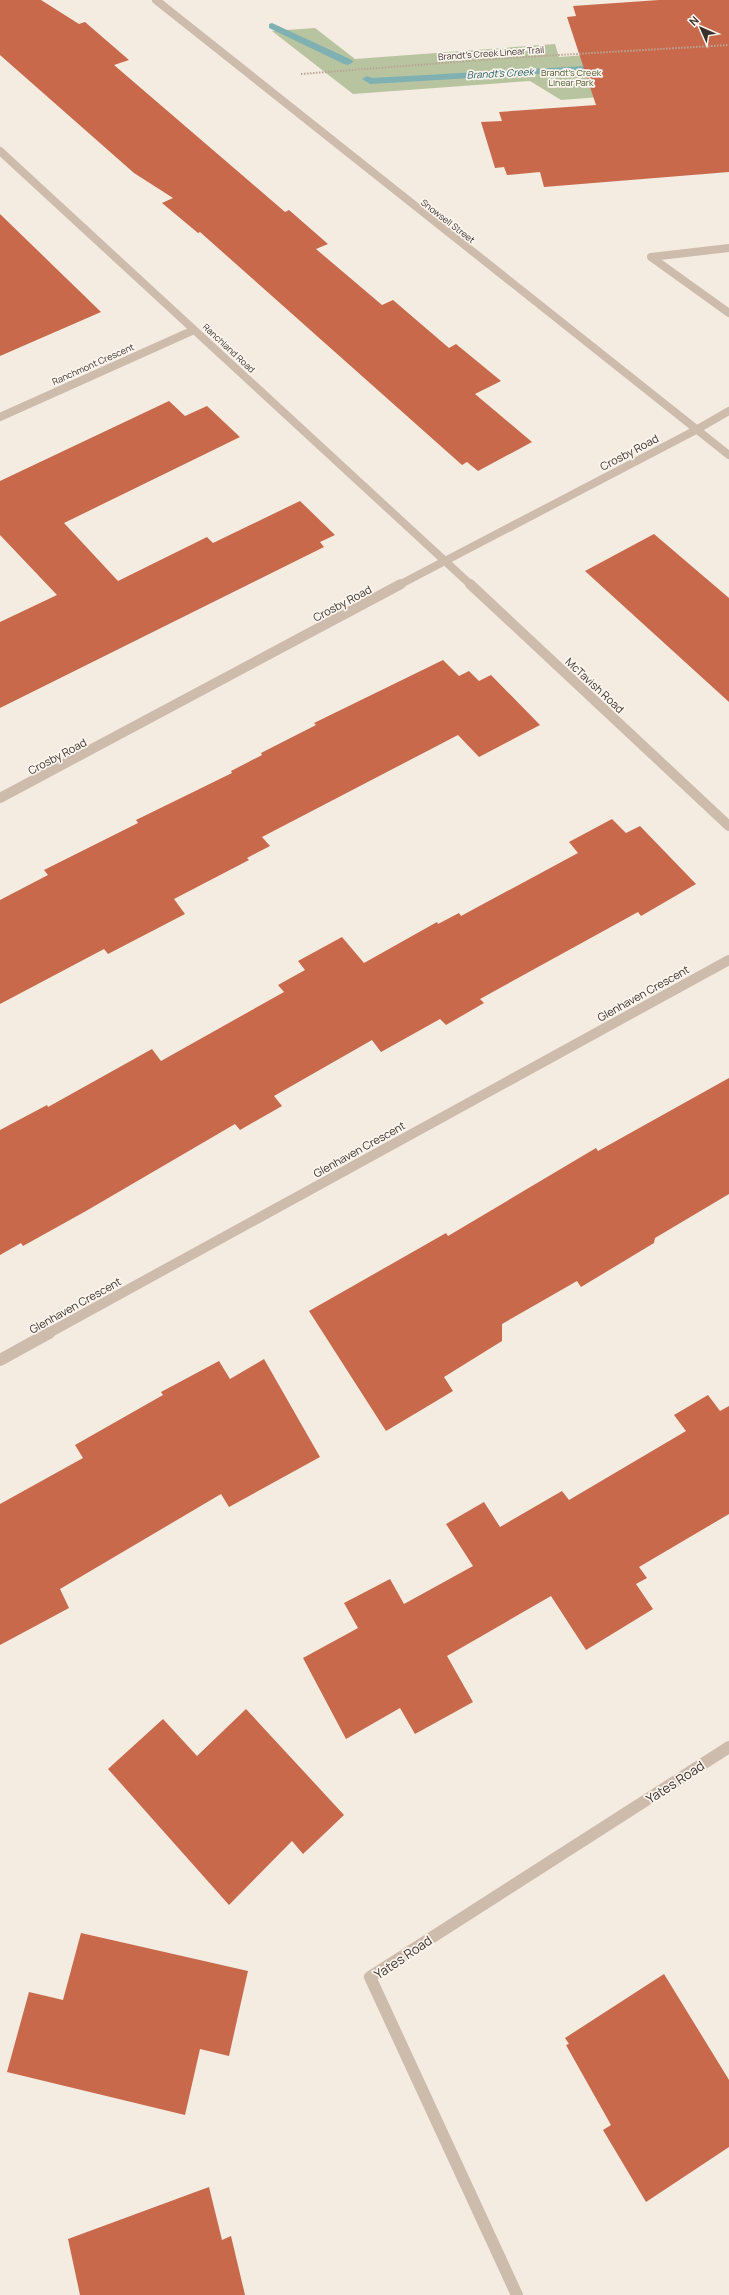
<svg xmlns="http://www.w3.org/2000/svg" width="729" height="2295" viewBox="0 0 729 2295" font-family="Manrope,sans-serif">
	<rect width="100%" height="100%" fill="#f4ebe1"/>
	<path fill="#b8c4a0" d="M 315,28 L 355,59 L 555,44 L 559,57 L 729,44 L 729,87 L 561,100 L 530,81 L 353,94 L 272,31 Z"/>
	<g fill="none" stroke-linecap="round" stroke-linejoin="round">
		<path fill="#7fb0b2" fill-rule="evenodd" d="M 272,23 L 352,60 L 353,62 L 348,65 L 344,64 L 269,28 L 269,24 Z
			M 603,65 L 607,66 L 607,70 L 370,84 L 362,79 L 367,76 L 372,78 Z"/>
	</g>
	<path fill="#c8694b" d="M 0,0 L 41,0 L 79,24 L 85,22 L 129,60 L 114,65 L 285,212 L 289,210 L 328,244 L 316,249 L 382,305 L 393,300 L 449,348 L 456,344 L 501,381 L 475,394 L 532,442 L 478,471 L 467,462 L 462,465 L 200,232 L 198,233 L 162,203 L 173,198 L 134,173 L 0,55 Z
		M 659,0 L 729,0 L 729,172 L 544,187 L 540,172 L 507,175 L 504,167 L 495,168 L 481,122 L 502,121 L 499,112 L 596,105 L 567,17 L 576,16 L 573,6 Z
		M 0,214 L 101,312 L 0,356 Z
		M 169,401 L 185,416 L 207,406 L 240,437 L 64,523 L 118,581 L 207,537 L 213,543 L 300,501 L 335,535 L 320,542 L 324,547 L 0,708 L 0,622 L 57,595 L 0,535 L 0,481 Z
		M 654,534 L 729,598 L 729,702 L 585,571 Z
		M 443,660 L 459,676 L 469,671 L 479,681 L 491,675 L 540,725 L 479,757 L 458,735 L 262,837 L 270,846 L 247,858 L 249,860 L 174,899 L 185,914 L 108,954 L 104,949 L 0,1004 L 0,900 L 48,875 L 44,870 L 138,823 L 136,820 L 232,773 L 231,771 L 262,755 L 261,753 L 316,725 L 314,723 Z
		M 612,819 L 626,833 L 640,826 L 696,884 L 641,916 L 638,912 L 480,999 L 484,1003 L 446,1025 L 440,1019 L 381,1052 L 372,1040 L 274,1096 L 282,1106 L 240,1130 L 235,1124 L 86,1211 L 23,1246 L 21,1243 L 0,1255 L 0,1130 L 47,1105 L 48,1107 L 152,1049 L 161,1061 L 284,992 L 278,985 L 305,970 L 298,961 L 342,937 L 364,963 L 437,922 L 438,924 L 459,913 L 461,916 L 578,853 L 569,842 Z
		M 729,1078 L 729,1194 L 655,1238 L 654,1243 L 581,1287 L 577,1281 L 502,1324 L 502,1341 L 444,1377 L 453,1391 L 386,1431 L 309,1311 L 446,1233 L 448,1236 L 596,1148 L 598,1151 Z
		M 264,1359 L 320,1457 L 229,1507 L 221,1494 L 60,1589 L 69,1608 L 0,1645 L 0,1504 L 83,1458 L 75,1445 L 163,1395 L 161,1392 L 219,1361 L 230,1379 Z
		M 708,1395 L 720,1411 L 729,1406 L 729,1514 L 639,1567 L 647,1578 L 636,1584 L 653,1609 L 586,1650 L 551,1596 L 447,1656 L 473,1702 L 415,1734 L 400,1708 L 346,1739 L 303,1658 L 358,1628 L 344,1603 L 390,1579 L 404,1604 L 473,1566 L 446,1524 L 484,1502 L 500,1527 L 562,1491 L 569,1500 L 686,1431 L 674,1415 Z
		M 246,1709 L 344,1815 L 303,1854 L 292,1841 L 229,1905 L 108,1769 L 163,1719 L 197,1756 Z
		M 81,1933 L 248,1971 L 229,2056 L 200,2049 L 185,2115 L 7,2072 L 29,1992 L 63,2000 Z
		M 664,1974 L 729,2080 L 729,2147 L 646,2202 L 603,2130 L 611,2125 L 566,2045 L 569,2044 L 565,2038 Z
		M 209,2187 L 222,2240 L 231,2236 L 245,2295 L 80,2295 L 68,2239 Z"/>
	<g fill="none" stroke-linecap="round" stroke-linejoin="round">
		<path stroke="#b9a596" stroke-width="2" stroke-dasharray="1.5 1.5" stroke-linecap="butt" d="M 301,74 L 508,58 L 729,45"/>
		<path stroke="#cdbbac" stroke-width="8" d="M 729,248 L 651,257 L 729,313
			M 696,430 L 729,411"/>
		<path stroke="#cdbbac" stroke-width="8" d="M 156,0 L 729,455
			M 0,151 L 471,585
			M 0,417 L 194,330
			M 399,585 L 696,430"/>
		<path stroke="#cdbbac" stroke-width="10" d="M 470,584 L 729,826
			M 0,798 L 401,584
			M 47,1334 L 729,960"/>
		<path stroke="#cdbbac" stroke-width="12" d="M 0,1360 L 49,1333
			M 517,2295 L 370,1977 L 729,1747"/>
	</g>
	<g text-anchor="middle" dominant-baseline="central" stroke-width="3.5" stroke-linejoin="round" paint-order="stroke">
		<g font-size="9" fill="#3b302b" stroke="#fbf5ee">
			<text transform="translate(491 53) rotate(-4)">Brandt's Creek Linear Trail</text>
			<text transform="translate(448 221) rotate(38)">Snowsell Street</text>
			<text transform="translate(229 348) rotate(43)">Ranchland Road</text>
			<text transform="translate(93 364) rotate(-24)">Ranchmont Crescent</text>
		</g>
		<g font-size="9" fill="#4a5a2e" stroke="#fbf5ee">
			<text x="571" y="72">Brandt's Creek<tspan x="571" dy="10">Linear Park</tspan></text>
		</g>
		<g font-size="10" font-style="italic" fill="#1f5a5e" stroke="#fbf5ee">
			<text transform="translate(500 73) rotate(-3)">Brandt's Creek</text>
		</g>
		<g font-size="11" fill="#3b302b" stroke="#fbf5ee">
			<text transform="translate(629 452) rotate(-28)">Crosby Road</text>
			<text transform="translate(342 603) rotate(-28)">Crosby Road</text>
			<text transform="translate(595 685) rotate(43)">McTavish Road</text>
			<text transform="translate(57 756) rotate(-28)">Crosby Road</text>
			<text transform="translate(643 993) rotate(-29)">Glenhaven Crescent</text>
			<text transform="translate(359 1149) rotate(-29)">Glenhaven Crescent</text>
			<text transform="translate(75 1305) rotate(-29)">Glenhaven Crescent</text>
		</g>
		<g font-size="13" fill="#3b302b" stroke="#fbf5ee">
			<text transform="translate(675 1782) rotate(-33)">Yates Road</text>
			<text transform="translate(403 1957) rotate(-34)">Yates Road</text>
		</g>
	</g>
	<g transform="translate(701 28) rotate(315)" stroke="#fbf5ee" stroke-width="3" paint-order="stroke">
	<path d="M0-3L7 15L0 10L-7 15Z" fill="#3b302b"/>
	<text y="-6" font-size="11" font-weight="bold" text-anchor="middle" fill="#3b302b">N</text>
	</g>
</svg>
